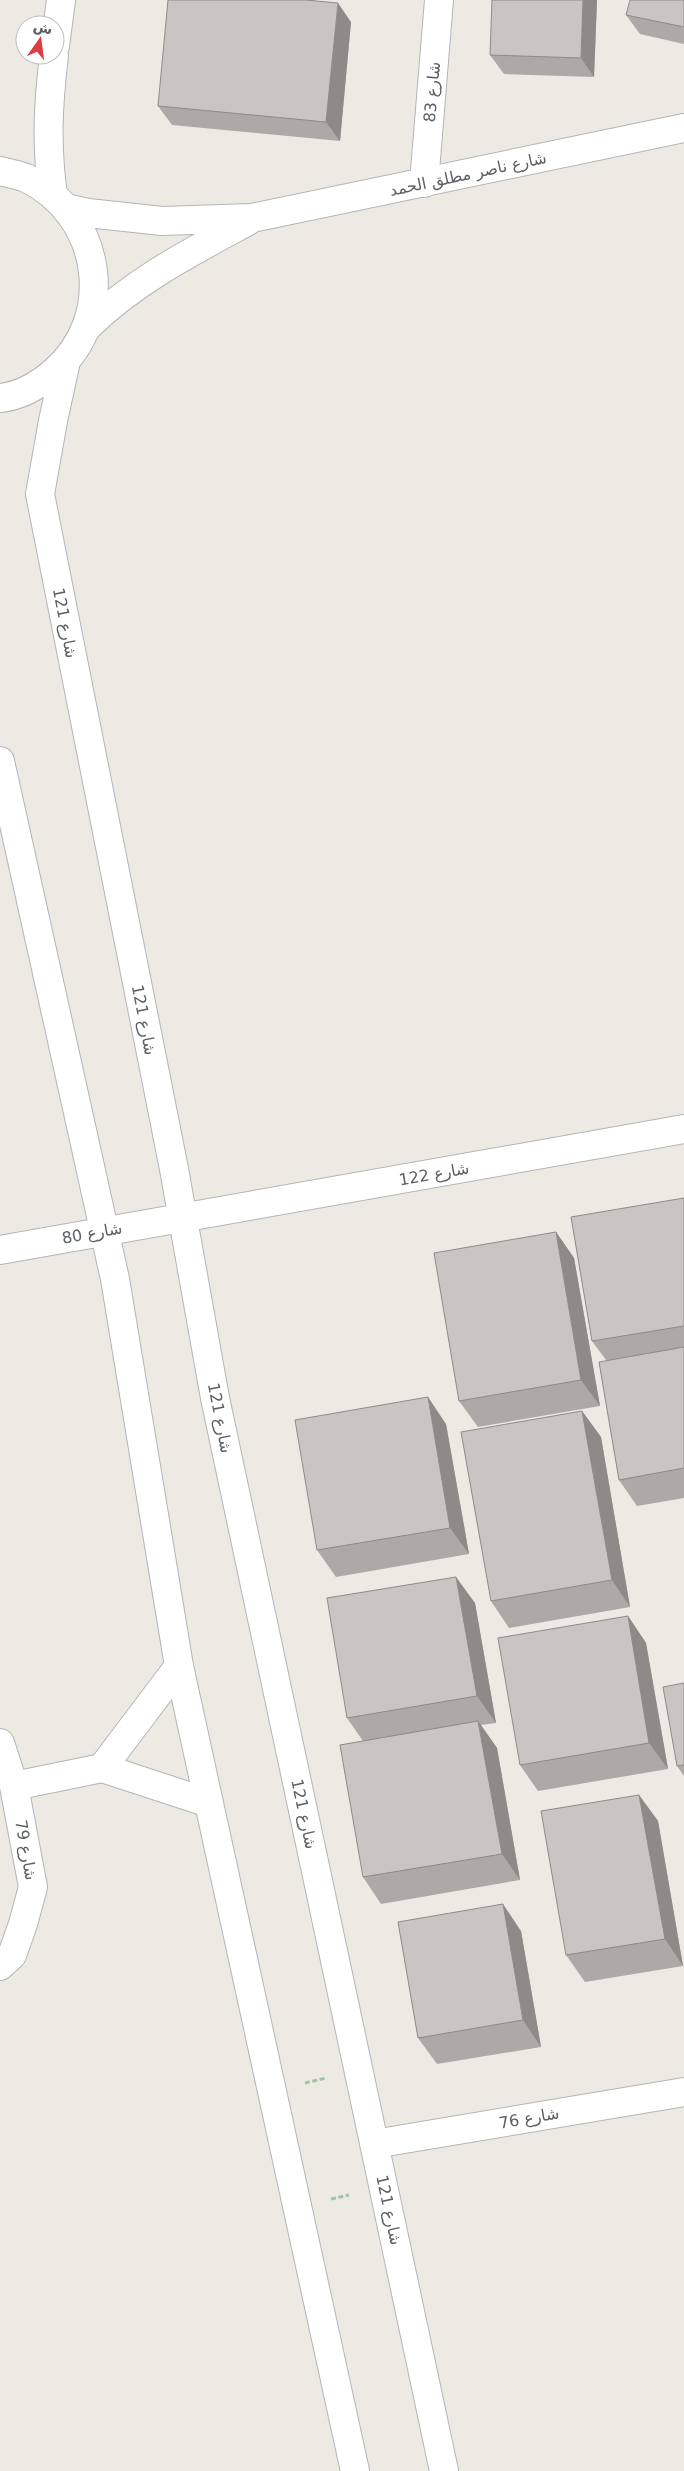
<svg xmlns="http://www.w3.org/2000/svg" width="684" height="2471" viewBox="0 0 684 2471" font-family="'DejaVu Sans',Cairo,sans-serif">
	<rect width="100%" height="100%" fill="#edeae4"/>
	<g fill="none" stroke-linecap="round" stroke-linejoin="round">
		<defs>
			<path id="minor" d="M 55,46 L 61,0
				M 0,171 C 8,173 18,175 26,178 C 102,214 118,317 54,372 C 39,385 20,396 0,398
				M 424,183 L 439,0
				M 53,196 C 46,144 48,106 54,55
				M 65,208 L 88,213 L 162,221 L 252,218 L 684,128
				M 87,327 C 134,281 191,252 248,221
				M 66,361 L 53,421 L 40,494 L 174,1169 L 215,1398 L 444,2471
				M 0,761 L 115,1279 L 179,1666 L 355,2471
				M 0,1250 L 684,1129
				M 0,1743 L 14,1786 L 33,1887 L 23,1924 L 12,1955 L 0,1966
				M 102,1768 L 179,1666
				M 14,1786 L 102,1768 L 209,1803
				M 374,2144 L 684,2092"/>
		</defs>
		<use href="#minor" stroke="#b2b5b8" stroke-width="30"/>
		<path stroke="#9ec6a4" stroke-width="3" stroke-dasharray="5 2.5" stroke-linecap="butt" d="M 305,2083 L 326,2078
			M 331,2199 L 349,2195"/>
		<use href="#minor" stroke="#fff" stroke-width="28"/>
	</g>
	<path fill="#ada9a7" d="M 597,0 L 594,77 L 504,74 L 490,55 Z
		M 684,0 L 684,44 L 640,34 L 626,15 Z
		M 351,22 L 340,141 L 172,125 L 158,106 Z
		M 684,1198 L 684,1498 L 637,1506 L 619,1480 L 606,1360 L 592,1341 Z
		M 556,1232 L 574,1258 L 600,1406 L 478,1427 L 459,1401 Z
		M 582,1411 L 601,1437 L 630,1607 L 509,1628 L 491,1601 Z
		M 446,1424 L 469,1554 L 336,1577 L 317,1550 Z
		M 475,1603 L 496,1723 L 481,1725 L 497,1748 L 520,1880 L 381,1904 L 363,1877 L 363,1741 L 347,1718 Z
		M 628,1616 L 646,1643 L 668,1769 L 538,1791 L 520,1765 Z
		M 684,1683 L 684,1776 L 677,1766 Z
		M 639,1795 L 658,1821 L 683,1966 L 585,1982 L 566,1955 Z
		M 521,1931 L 541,2047 L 437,2064 L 418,2038 Z"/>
	<path fill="#8d8a88" d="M 583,0 L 597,0 L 594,77 L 581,58 Z
		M 338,3 L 351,22 L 340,141 L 326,122 Z
		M 556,1232 L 574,1258 L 600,1406 L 581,1380 Z
		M 428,1397 L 446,1424 L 469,1554 L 450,1528 Z
		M 582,1411 L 601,1437 L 630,1607 L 612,1580 Z
		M 456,1577 L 475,1603 L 496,1723 L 477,1696 Z
		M 628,1616 L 646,1643 L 668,1769 L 649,1743 Z
		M 478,1721 L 497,1748 L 520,1880 L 502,1854 Z
		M 639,1795 L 658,1821 L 683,1966 L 665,1939 Z
		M 503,1904 L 521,1931 L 541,2047 L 523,2020 Z"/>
	<path fill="#c9c5c2" stroke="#8d8a88" d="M 168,0 L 306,0 L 338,3 L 326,122 L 158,106 Z
		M 492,0 L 583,0 L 581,58 L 490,55 Z
		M 630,0 L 684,0 L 684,27 L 626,15 Z
		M 684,1198 L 684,1326 L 592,1341 L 571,1217 Z
		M 556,1232 L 581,1380 L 459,1401 L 434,1253 Z
		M 684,1347 L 684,1468 L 619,1480 L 599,1362 Z
		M 428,1397 L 450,1528 L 317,1550 L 295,1420 Z
		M 582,1411 L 612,1580 L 491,1601 L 461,1432 Z
		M 456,1577 L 477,1696 L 347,1718 L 327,1598 Z
		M 628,1616 L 649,1743 L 520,1765 L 498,1638 Z
		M 684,1683 L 684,1765 L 677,1766 L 663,1687 Z
		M 478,1721 L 502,1854 L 363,1877 L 340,1745 Z
		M 639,1795 L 665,1939 L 566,1955 L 541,1811 Z
		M 503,1904 L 523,2020 L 418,2038 L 398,1922 Z"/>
	<g text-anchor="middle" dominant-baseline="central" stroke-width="4" stroke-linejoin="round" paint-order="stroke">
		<g font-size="16" fill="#5c6064" stroke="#fff">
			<text transform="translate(432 92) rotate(-85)">شارع 83</text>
			<text transform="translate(468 174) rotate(-12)">شارع ناصر مطلق الحمد</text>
			<text transform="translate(65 623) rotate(79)">شارع 121</text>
			<text transform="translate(144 1020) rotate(79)">شارع 121</text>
			<text transform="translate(434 1174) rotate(-10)">شارع 122</text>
			<text transform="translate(92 1233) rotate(-10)">شارع 80</text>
			<text transform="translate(220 1418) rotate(79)">شارع 121</text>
			<text transform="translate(304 1814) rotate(78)">شارع 121</text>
			<text transform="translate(26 1850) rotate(80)">شارع 79</text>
			<text transform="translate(529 2118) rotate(-10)">شارع 76</text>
			<text transform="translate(389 2210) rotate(78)">شارع 121</text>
		</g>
	</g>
	<g transform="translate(40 40) rotate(14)"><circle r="24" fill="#ffffff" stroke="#bebfc1"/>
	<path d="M0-4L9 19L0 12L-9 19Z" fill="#dc3c42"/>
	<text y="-8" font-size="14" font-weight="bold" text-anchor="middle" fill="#5c6064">ش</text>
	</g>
</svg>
